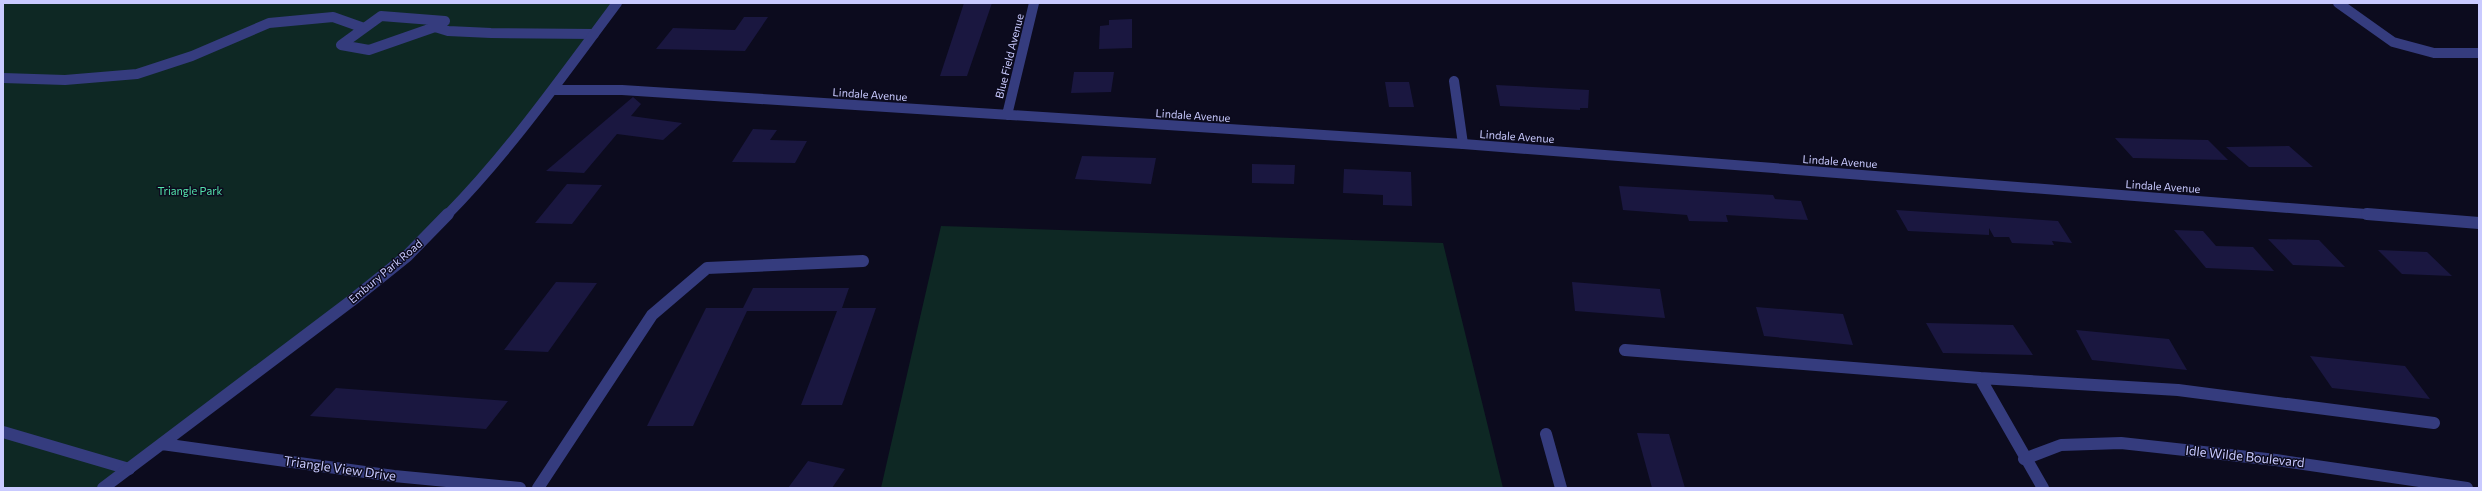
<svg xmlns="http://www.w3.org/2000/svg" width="2482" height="491" viewBox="0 0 2482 491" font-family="Commissioner,sans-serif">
	<rect width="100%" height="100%" fill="#0c0b1e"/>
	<path fill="#0e2824" d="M 3,3 L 617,3 L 467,195 L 407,256 L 103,488 L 3,488 Z
		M 941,226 L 1443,243 L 1503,488 L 881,488 Z"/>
	<path fill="#1a1740" d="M 964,3 L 992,3 L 967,76 L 940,76 Z
		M 744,17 L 768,17 L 745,51 L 656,49 L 673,28 L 735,30 Z
		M 1132,19 L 1132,48 L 1099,49 L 1100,26 L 1109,25 L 1109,20 Z
		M 1074,72 L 1114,72 L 1111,92 L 1071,93 Z
		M 1385,82 L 1409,82 L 1414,107 L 1389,107 Z
		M 1496,85 L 1589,90 L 1588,108 L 1580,108 L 1580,110 L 1500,106 Z
		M 633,97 L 641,104 L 631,116 L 682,123 L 663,140 L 617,134 L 584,173 L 546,171 Z
		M 753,129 L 777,130 L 770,140 L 807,141 L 795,163 L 732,162 Z
		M 2115,138 L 2208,140 L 2228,160 L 2133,158 Z
		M 2289,146 L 2313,167 L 2249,167 L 2226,147 Z
		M 1082,156 L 1156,158 L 1151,184 L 1075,179 Z
		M 1252,164 L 1295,165 L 1294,184 L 1252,183 Z
		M 1344,169 L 1411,172 L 1412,206 L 1383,205 L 1383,195 L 1343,193 Z
		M 567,184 L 602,185 L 572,224 L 535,223 Z
		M 1619,186 L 1773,195 L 1775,199 L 1801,201 L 1808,220 L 1726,215 L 1728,222 L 1689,221 L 1687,215 L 1623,210 Z
		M 1896,210 L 2058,221 L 2072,243 L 2052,241 L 2054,245 L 2012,243 L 2009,237 L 1994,237 L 1989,228 L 1989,235 L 1908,231 Z
		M 2174,230 L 2203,231 L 2216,246 L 2253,247 L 2274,271 L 2206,268 Z
		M 2268,239 L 2319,240 L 2345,267 L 2293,265 Z
		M 2378,250 L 2427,252 L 2452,276 L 2402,274 Z
		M 556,282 L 597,283 L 548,352 L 504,350 Z
		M 1572,282 L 1660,289 L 1665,318 L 1575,311 Z
		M 753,288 L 849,288 L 842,308 L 876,308 L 842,405 L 801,405 L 837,311 L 747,311 L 693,426 L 647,426 L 706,308 L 743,308 Z
		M 1756,307 L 1843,314 L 1853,345 L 1764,336 Z
		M 1926,323 L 2013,325 L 2033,355 L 1943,353 Z
		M 2076,330 L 2169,339 L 2187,370 L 2092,360 Z
		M 2310,356 L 2405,366 L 2430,399 L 2332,388 Z
		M 336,388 L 508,401 L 486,429 L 310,416 Z
		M 1637,433 L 1669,434 L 1685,488 L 1652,488 Z
		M 808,461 L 845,469 L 832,488 L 788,488 Z"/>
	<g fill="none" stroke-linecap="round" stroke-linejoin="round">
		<path stroke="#353c7e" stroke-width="10" d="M 381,16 L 445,21 L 435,27 L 369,50 L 341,45 Z
			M 435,27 L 448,31 L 491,33 L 594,34
			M 3,78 L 65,80 L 137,74 L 192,56 L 269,23 L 333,17 L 364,28
			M 1454,81 L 1463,144"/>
		<path stroke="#353c7e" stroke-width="12" d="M 3,432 L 129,469
			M 538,488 L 652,315 L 707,268 L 863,261"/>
		<path stroke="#353c7e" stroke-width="10" d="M 2338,3 L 2393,42 L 2434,53 L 2479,53
			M 552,90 L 622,90 L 1463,144 L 2379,215
			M 1007,115 L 1034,3
			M 447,215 C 510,151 563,75 617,3"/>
		<path stroke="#353c7e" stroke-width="12" d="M 2367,214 L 2479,223
			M 1625,350 L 1980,378
			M 1546,434 L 1561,488
			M 162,444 L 394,476 L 520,488
			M 2024,459 L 2061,445 L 2121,443 L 2276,460 L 2467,488
			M 103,488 L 351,301 L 407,256 L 448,214
			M 2043,488 L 1980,378 L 2178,390 L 2434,423"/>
	</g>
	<g text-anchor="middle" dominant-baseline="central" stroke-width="3" stroke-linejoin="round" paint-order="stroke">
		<g font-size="11" fill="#c9caff" stroke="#0c0b1e">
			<text transform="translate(1009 56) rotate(-76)">Blue Field Avenue</text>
			<text transform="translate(870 94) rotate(4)">Lindale Avenue</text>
			<text transform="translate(1193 115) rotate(4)">Lindale Avenue</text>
			<text transform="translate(1517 136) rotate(4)">Lindale Avenue</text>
			<text transform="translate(1840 161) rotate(4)">Lindale Avenue</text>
			<text transform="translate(2163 186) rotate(4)">Lindale Avenue</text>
			<text transform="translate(385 271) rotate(-40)">Embury Park Road</text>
		</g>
		<g font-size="11" fill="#53e1aa" stroke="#0c0b1e">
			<text x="190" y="190">Triangle Park</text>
		</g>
		<g font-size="13" fill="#c9caff" stroke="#0c0b1e">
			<text transform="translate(2245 456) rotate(6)">Idle Wilde Boulevard</text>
			<text transform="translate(340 468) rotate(8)">Triangle View Drive</text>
		</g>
	</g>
	<rect width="2482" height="491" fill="none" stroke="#c9caff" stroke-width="8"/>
</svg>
